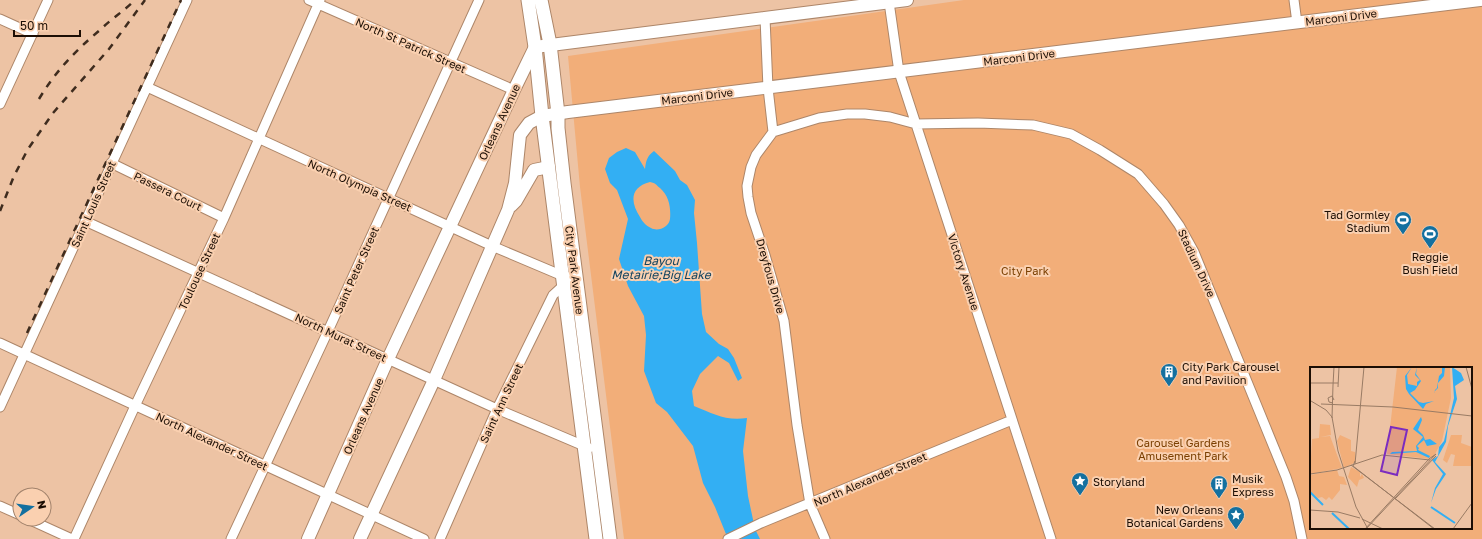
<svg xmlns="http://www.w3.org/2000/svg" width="1482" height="539" viewBox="0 0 1482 539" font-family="'Golos Text',sans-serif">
	<rect width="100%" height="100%" fill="#edc3a4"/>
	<path fill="#f2ae79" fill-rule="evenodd" d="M 964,0 L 1482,0 L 1482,539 L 624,539 L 580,187 L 568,56 ZM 1311,368 L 1471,368 L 1471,528 L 1311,528 Z"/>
	<path fill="#33aff3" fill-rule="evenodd" d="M 626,148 L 635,152 L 645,169 C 646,161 647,156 654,151 L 675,171 L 680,180 L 687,185 L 695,200 L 694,213 L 697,243 L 702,314 L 706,332 L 719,344 L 728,349 L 734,358 L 742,378 L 738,381 L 729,363 L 718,356 L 700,374 L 692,391 L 694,406 C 714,414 725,421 747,418 L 743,451 L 748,496 L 755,529 L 760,539 L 728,539 L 715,507 L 703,483 L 693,446 L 667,412 L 656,403 L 644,371 L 646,335 L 644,316 L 628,286 L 619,259 L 628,219 L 617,190 L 610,183 L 605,169 L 609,158 L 617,152 ZM 650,182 C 656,183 656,185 660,188 C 669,196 671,207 670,219 C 669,227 658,232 651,228 C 646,226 642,221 640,217 C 630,202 630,187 650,182 Z"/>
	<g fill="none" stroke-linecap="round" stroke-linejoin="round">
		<defs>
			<path id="minor" d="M 309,0 L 514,90
				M 1294,0 L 1297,23
				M 889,2 L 899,72 L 1051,539
				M 765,18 L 768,88 L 773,132 L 756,155 L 751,167 L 747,186 L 748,197 L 751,213 L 765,255 L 784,321 L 797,425 L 810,504 L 825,539
				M 0,19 L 33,34
				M 147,87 L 492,246 L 563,276 L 575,278
				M 0,104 L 48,0
				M 773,132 L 819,118 L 847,114 L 865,114 L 890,117 L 916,124 L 978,123 L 1033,125 L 1071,134 L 1100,150 L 1138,174 L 1164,204 L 1179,225 L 1194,252 L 1286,477 L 1294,501 L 1302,539
				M 111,163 L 224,218
				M 85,221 L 497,409 L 589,448
				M 0,343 L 424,539
				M 0,407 L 187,0
				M 0,506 L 20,515
				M 28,519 L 72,539
				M 74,539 L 135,406 L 224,218 L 320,0
				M 231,539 L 328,331 L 479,0
				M 440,539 L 497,409 L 553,295 L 566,283
				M 728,539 L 761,523 L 1012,420"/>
			<path id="tertiary" d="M 511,206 L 516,201 L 534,170 L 549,167
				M 308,539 L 388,359 L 514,90 L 535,47 L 907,0
				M 360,539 L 434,380 L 508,210 L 515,183 L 520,135 L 529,123 L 542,116 L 568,112 L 1480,0"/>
			<path id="secondary" d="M 528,0 L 535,47 L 542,116 L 596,539
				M 541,0 L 550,44 L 558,114 L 558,128 L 564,183 L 610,539"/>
		</defs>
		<use href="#minor" stroke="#ad8669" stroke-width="11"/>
		<use href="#tertiary" stroke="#ad8669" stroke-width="14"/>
		<use href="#secondary" stroke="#ad8669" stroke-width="15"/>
		<use href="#minor" stroke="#fff" stroke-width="9"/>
		<use href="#tertiary" stroke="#fff" stroke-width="12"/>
		<use href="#secondary" stroke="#fff" stroke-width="13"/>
		<path stroke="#3f2c1e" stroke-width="2.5" stroke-dasharray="7 7" stroke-linecap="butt" d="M 39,99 C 55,72 75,51 100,30 C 111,19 124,11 135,0
			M 0,211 L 14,176 L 28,149 L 53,113 L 109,49 L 145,0
			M 27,333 L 181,0"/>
	</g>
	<defs>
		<symbol id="stadium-pin" viewBox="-11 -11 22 30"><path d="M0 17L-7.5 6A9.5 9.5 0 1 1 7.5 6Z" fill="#14709f" stroke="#fad0b0"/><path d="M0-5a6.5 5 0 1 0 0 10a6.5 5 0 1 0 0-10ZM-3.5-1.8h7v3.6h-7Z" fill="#fff"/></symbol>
		<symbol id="building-pin" viewBox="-11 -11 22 30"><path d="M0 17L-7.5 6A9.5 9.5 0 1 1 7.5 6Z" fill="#14709f" stroke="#fad0b0"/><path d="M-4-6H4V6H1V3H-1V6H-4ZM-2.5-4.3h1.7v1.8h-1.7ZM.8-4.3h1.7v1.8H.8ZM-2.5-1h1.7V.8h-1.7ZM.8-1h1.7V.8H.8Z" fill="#fff"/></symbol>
		<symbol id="sight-pin" viewBox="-11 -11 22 30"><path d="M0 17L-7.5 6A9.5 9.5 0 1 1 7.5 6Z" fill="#14709f" stroke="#fad0b0"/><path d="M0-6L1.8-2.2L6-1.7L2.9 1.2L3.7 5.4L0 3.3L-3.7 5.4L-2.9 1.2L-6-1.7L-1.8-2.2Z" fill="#fff"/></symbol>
	</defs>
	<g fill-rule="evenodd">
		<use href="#stadium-pin" x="1393" y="210" width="20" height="27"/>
		<use href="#stadium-pin" x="1420" y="224" width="20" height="27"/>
		<use href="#building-pin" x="1159" y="362" width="20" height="27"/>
		<use href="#sight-pin" x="1070" y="471" width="20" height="27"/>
		<use href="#building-pin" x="1209" y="474" width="20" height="27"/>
		<use href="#sight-pin" x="1226" y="505" width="20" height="27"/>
	</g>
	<g text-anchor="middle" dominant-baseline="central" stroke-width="4" stroke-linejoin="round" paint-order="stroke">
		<g font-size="11" fill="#1c0e04" stroke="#fad0b0">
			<text transform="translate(1341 17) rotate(-7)">Marconi Drive</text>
			<text transform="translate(411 45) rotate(24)">North St Patrick Street</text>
			<text transform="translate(1019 57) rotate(-7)">Marconi Drive</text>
			<text transform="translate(697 96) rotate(-7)">Marconi Drive</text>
			<text transform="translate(499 122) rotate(-65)">Orleans Avenue</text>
			<text transform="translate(360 185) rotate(24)">North Olympia Street</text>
			<text transform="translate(168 191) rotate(26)">Passera Court</text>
			<text transform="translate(93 204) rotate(-66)">Saint Louis Street</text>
			<text transform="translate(1197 263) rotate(65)">Stadium Drive</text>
			<text transform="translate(356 270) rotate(-66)">Saint Peter Street</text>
			<text transform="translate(575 270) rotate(83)">City Park Avenue</text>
			<text transform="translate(199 271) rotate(-65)">Toulouse Street</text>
			<text transform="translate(964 272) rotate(72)">Victory Avenue</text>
			<text transform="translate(771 276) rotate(74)">Dreyfous Drive</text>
			<text transform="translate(341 337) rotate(25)">North Murat Street</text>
			<text transform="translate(501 403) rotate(-65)">Saint Ann Street</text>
			<text transform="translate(363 416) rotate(-66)">Orleans Avenue</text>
			<text transform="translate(212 441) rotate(25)">North Alexander Street</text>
			<text transform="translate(870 479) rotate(-23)">North Alexander Street</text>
		</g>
		<g font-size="11" fill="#1c0e04" stroke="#fad0b0" text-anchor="start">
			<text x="1390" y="214" text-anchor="end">Tad Gormley<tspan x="1390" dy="13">Stadium</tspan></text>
			<text x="1430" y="256" text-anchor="middle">Reggie<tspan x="1430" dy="13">Bush Field</tspan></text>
			<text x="1182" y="366">City Park Carousel<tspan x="1182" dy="13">and Pavilion</tspan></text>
			<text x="1232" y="478">Musik<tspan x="1232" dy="13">Express</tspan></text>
			<text x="1093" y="481">Storyland</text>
			<text x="1223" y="509" text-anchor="end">New Orleans<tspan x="1223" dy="13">Botanical Gardens</tspan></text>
		</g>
		<g font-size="11" fill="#7b4002" stroke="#fad0b0">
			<text x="1025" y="270">City Park</text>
			<text x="1183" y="442">Carousel Gardens<tspan x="1183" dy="13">Amusement Park</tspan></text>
		</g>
		<g font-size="12" font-style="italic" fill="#14445f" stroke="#fad0b0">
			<text x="661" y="260">Bayou<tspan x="661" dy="14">Metairie;Big Lake</tspan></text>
		</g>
	</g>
	<g transform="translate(1310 367)">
		<rect width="162" height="162" fill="#edc3a4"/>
		<path d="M 87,0 L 140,0 L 141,31 L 132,74 L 124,89 L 119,92 L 77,87 ZM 10,57 L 20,58 L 21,68 L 10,70 L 20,69 L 32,101 L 0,107 L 2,72 L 9,71 ZM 30,68 L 41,73 L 41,84 L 45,85 L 46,95 L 34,101 L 27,74 ZM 141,68 L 152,68 L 151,76 L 162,80 L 162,99 L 143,99 L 145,88 L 141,87 L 137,96 L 133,93 ZM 41,100 L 50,105 L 50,110 L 52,107 L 54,111 L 49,113 L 47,120 L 38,110 ZM 27,103 L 29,109 L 34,110 L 37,118 L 30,117 L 30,123 L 22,133 L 19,130 L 16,133 L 12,130 L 8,131 L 0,124 L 0,108 Z" fill="#f2ae79"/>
		<path d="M 102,0 L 97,8 L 98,17 L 107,19 L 107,15 L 110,13 L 105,8 L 107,0 L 106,7 L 111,14 L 105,23 L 100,26 L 109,35 L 113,36 L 124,34 L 124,26 L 125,23 L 127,21 L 129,9 L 132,6 L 132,0 L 135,0 L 134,9 L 128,16 L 128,21 L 124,25 L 124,34 L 116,37 L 113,42 L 99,27 L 96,22 L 95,9 ZM 142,0 L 151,6 L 154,13 L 145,19 L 147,32 L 138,59 L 136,75 L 125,95 L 136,107 L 126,122 L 121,136 L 125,121 L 133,107 L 122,93 L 128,89 L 129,80 L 134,74 L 144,31 ZM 111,50 L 112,53 L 108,63 L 113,68 L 115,73 L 120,72 L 127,77 L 117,79 L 114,73 L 107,79 L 109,81 L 108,83 L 120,89 L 119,91 L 106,85 L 80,87 L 82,85 L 107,84 L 106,79 L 113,70 L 103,62 Z" fill="#33aff3"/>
		<path fill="none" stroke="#33aff3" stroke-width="2" d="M 0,125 L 13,138M 121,140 L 145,156M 22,146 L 39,162"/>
		<path fill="none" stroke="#997b64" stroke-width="1" d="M 156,0 L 162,22M 0,16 L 28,16M 23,18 L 24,0M 28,20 L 29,0M 1,34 L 16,43 L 22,50 L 28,84 L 46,140 L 58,162M 23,36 L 19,35 L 18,31 L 22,29 L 24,33M 11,37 L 83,40 L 162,49M 22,51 L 23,18M 45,94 L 43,99 L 124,162M 45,97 L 54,0M 41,98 L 125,162M 0,107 L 27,103 L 72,88 L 120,93M 85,132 L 126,89M 0,143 L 28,145 L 50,151M 52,152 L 73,162M 55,162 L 119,92 L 126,87 L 56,162M 143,162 L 162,136"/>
		<path fill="#7b2cbf" fill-opacity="0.15" stroke="#7b2cbf" stroke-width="2" d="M 81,60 L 97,63 L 87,108 L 71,104 Z"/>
		<rect width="162" height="162" fill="none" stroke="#1c0e04" stroke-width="2"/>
	</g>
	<g transform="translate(32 507) rotate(77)"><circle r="19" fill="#fad0b0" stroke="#a1826b"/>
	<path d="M0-3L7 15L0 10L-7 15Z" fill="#14709f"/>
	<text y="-6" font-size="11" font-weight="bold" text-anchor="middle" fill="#1c0e04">N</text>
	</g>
	<path d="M14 30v6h66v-6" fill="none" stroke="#1c0e04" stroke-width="2"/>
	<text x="20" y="30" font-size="12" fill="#1c0e04" stroke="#fad0b0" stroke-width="3" paint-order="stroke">50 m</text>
</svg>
